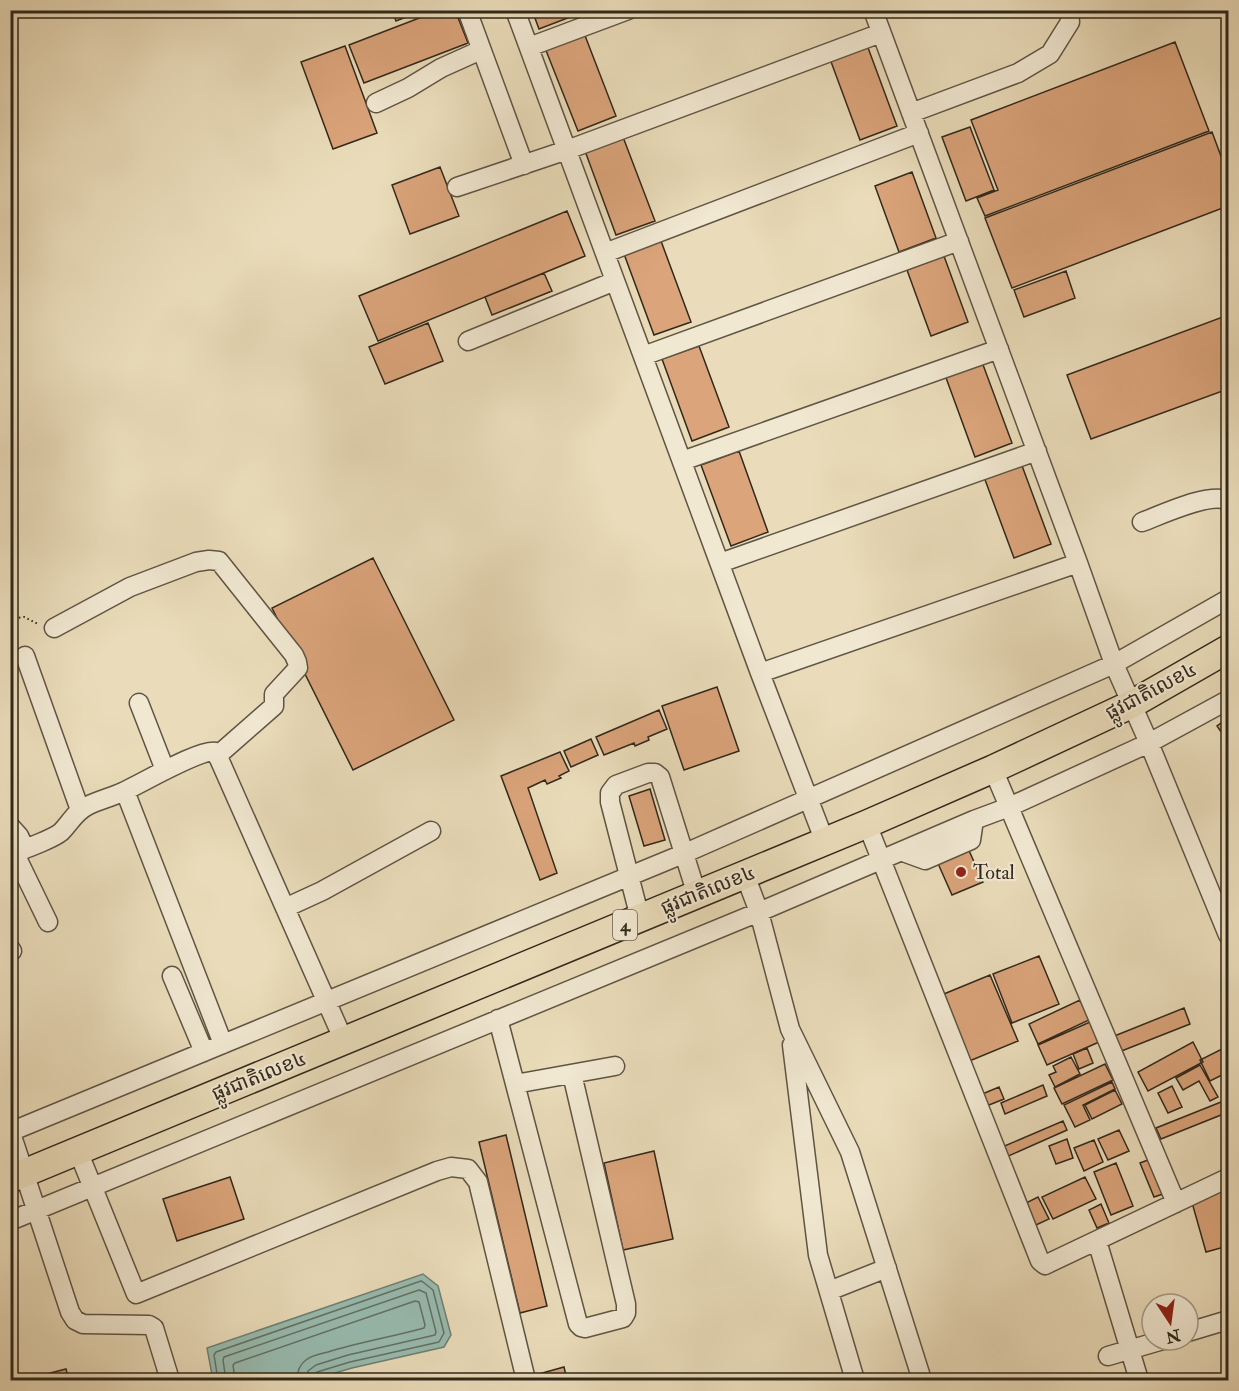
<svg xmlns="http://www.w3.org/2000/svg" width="1239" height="1391" viewBox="0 0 1239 1391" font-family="'IM FELL Double Pica','Noto Sans Khmer',serif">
	<rect width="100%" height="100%" fill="#eadcba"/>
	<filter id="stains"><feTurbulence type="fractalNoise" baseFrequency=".00333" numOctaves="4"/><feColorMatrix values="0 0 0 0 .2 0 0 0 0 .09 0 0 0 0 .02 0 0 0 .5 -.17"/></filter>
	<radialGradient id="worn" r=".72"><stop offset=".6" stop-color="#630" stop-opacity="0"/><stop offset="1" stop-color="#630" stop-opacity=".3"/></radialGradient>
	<path fill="#98bcb0" stroke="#6f8175" stroke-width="1.5" d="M 423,1274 L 438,1286 L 451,1335 L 444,1347 L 352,1368 L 311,1380 L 213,1380 L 207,1348 Z"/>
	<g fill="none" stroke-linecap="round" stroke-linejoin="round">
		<path stroke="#647266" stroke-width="1.5" d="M 218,1380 L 214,1355 L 216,1352 L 421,1281 L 423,1282 L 433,1290 L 444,1333 L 439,1342 L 350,1362 L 317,1372 L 314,1376 L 313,1380
			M 226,1380 L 223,1360 L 224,1357 L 419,1290 L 426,1293 L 436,1332 L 435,1335 L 348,1355 L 316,1365 L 308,1371 L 306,1380
			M 235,1380 L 233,1365 L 235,1363 L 415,1301 L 419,1302 L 425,1325 L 424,1328 C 392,1337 359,1342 328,1352 C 321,1354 312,1355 306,1360 C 299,1365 297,1372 297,1380"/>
	</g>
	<path fill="#dba47b" stroke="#31281c" stroke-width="1.5" d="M 392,10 L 424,10 L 396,21 Z
		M 440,10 L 455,10 L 468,43 L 364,83 L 349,45 Z
		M 532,10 L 577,10 L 578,14 L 539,29 Z
		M 584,33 L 616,116 L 578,131 L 545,48 Z
		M 1175,42 L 1209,131 L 985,216 L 977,198 L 998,190 L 971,120 Z
		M 867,45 L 897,126 L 860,140 L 830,59 Z
		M 345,46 L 377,133 L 333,149 L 301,62 Z
		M 970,127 L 994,190 L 966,201 L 942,137 Z
		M 1212,132 L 1228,175 L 1228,206 L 1012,288 L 985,218 Z
		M 623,137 L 655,221 L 616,235 L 585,151 Z
		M 440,167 L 459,216 L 410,234 L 392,185 Z
		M 912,172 L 936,238 L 899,252 L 875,186 Z
		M 567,211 L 585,256 L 378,341 L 359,296 Z
		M 661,241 L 691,322 L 654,335 L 624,254 Z
		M 944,256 L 968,322 L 931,336 L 907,270 Z
		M 1066,271 L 1075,298 L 1024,317 L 1014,290 Z
		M 544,273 L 552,291 L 492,315 L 485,297 Z
		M 1228,315 L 1228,389 L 1091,439 L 1067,375 Z
		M 428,323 L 443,361 L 385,384 L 369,347 Z
		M 699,346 L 729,427 L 692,441 L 662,359 Z
		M 982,362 L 1012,443 L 975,457 L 945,375 Z
		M 739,451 L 768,532 L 731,546 L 701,465 Z
		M 1021,463 L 1051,544 L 1014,558 L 984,477 Z
		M 373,558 L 454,720 L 353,770 L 272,608 Z
		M 717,687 L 739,751 L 684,770 L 662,706 Z
		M 659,710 L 667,729 L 648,737 L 649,740 L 635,746 L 634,743 L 604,755 L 596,737 Z
		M 1228,718 L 1228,742 L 1217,726 Z
		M 591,739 L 598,755 L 571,767 L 564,751 Z
		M 560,752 L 569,771 L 559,776 L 561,778 L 547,784 L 545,780 L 528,788 L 557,873 L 540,880 L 501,776 Z
		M 650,789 L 665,840 L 644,846 L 629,796 Z
		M 967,846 L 983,882 L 952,895 L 936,859 Z
		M 1039,956 L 1059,1004 L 1012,1023 L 993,974 Z
		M 990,975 L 1018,1041 L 967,1062 L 939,996 Z
		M 1080,1000 L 1089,1020 L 1038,1044 L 1029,1024 Z
		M 1184,1008 L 1190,1024 L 1119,1052 L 1112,1037 Z
		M 1090,1022 L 1099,1042 L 1047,1065 L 1038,1045 Z
		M 1193,1042 L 1203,1062 L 1148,1091 L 1138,1072 Z
		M 1228,1046 L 1228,1072 L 1210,1081 L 1200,1060 Z
		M 1087,1048 L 1093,1063 L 1079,1069 L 1073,1054 Z
		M 1071,1057 L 1080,1074 L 1055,1087 L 1049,1075 L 1056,1072 L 1053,1066 Z
		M 1105,1064 L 1113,1080 L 1062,1104 L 1054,1088 Z
		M 1200,1065 L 1218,1097 L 1210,1101 L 1199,1081 L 1183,1090 L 1176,1078 Z
		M 1112,1082 L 1115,1089 L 1083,1105 L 1090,1120 L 1075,1127 L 1064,1105 Z
		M 1043,1085 L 1047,1096 L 1005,1114 L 1001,1103 Z
		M 1172,1086 L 1182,1107 L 1168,1113 L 1158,1093 Z
		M 999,1087 L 1004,1099 L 984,1107 L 980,1095 Z
		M 1115,1090 L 1122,1104 L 1092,1119 L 1085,1105 Z
		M 1221,1102 L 1226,1113 L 1161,1139 L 1156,1128 Z
		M 1063,1121 L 1067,1130 L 1004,1158 L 1000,1148 Z
		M 1119,1130 L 1129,1151 L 1108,1160 L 1098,1139 Z
		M 506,1135 L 547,1306 L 520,1313 L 479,1142 Z
		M 1067,1139 L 1073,1158 L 1056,1164 L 1049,1146 Z
		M 1094,1140 L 1103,1162 L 1084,1171 L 1074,1148 Z
		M 654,1151 L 673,1239 L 623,1250 L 604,1163 Z
		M 1148,1160 L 1163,1194 L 1154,1197 L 1140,1163 Z
		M 1116,1163 L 1133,1206 L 1111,1215 L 1094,1172 Z
		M 230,1177 L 244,1219 L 177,1241 L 163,1199 Z
		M 1085,1177 L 1096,1199 L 1053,1219 L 1042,1197 Z
		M 1228,1189 L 1228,1246 L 1206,1252 L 1191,1199 Z
		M 1038,1197 L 1049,1219 L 1036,1225 L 1026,1203 Z
		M 1101,1204 L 1109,1223 L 1097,1228 L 1089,1210 Z
		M 564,1367 L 567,1380 L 536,1380 L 535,1375 Z
		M 66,1369 L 69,1380 L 23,1380 Z"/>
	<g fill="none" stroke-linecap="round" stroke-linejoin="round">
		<defs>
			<path id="minor" d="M 467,10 L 524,165
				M 515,10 L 760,673 L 825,842
				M 873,10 L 1078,563 L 1114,664 L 1149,743 L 1228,935
				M 529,47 L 628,10
				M 376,103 L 408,88 L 441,68 L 481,50
				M 911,113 L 1018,73 L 1050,54 L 1070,22 L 1069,10
				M 457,187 L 567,150 L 881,33
				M 605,253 L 919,133
				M 468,341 L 615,281
				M 643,356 L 959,241
				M 682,461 L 999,349
				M 1142,522 C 1161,515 1211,491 1228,501
				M 720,563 L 1037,451
				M 54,628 L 130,587 L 196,562 L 209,560 L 219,561 L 294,655 L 297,662 L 298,668 L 274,694 L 274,706 L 217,756
				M 25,656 L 80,810
				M 760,673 L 1078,563
				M 139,703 L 165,770
				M 993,769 L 1176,1203
				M 125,791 L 223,1044
				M 867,824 L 1040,1261 L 1045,1265 L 1228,1178
				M 10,826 L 19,836 L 25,849
				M 903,852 L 925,860 L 971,840 L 974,820
				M 745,875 L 759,912 L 790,1029 L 850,1152 L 922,1380
				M 285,908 L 322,891 L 431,831
				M 640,918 L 610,802 L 610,793 L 616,785 L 648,773 L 655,773 L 660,777 L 697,895
				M 48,922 L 17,858 L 17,854 L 19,851 C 28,848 54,838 61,832 C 70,823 75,812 87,806 C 97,801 108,798 118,794 C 136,787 200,748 216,752 L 344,1041
				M 10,948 L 12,951
				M 172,976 L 204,1052
				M 498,1019 L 578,1324 L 581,1327 L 585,1328 L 623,1318 L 626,1313 L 626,1304 L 572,1074
				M 792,1045 L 818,1255 L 855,1380
				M 515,1084 L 615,1066
				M 10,1130 L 70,1312 L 75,1320 L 83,1324 L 149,1325 L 154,1328 L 170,1380
				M 10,1132 L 683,854 L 1114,664 L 1228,599
				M 78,1151 L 136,1294 L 437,1171 L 451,1167 L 468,1169 L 478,1182 L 526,1380
				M 10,1221 L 759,912 L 974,820 L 1009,807 L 1149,743 L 1228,700
				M 1097,1241 L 1139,1380
				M 829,1291 L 887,1268
				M 1188,1332 L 1228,1320
				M 1108,1356 L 1163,1340"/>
			<path id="highway" d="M 10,1179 L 867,824 L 993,769 L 1132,704 L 1228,649"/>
		</defs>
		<use href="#minor" stroke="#5f5544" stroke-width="21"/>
		<use href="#highway" stroke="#31281c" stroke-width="30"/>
		<path stroke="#31281c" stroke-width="2" stroke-dasharray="1.5 3" stroke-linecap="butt" d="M 10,619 L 24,617 L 38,624"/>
		<use href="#minor" stroke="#f1e8d2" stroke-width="18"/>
		<use href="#highway" stroke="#eadcba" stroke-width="27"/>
	</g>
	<circle fill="#8f2418" stroke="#f1e8d2" stroke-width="2" cx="961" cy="872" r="6"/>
	<g text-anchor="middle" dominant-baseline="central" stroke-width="4.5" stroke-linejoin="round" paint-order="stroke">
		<rect fill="#f1e8d2" stroke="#6b6253" stroke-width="1.5" x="613" y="910" width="24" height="30" rx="4.5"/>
		<g font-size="18" font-weight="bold" fill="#31281c">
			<text x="625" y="925">4</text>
		</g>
		<g font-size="20" fill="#31281c" stroke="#f1e8d2">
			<text transform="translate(1151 691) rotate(-28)">ផ្លូវជាតិលេខ៤</text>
			<text transform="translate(708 890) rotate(-22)">ផ្លូវជាតិលេខ៤</text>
			<text transform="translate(259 1076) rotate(-22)">ផ្លូវជាតិលេខ៤</text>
		</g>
		<g font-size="20" fill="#31281c" stroke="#f1e8d2" text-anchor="start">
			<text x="973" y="872">Total</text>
		</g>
	</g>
	<rect width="1239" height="1391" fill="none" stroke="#eadcba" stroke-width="36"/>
	<rect x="12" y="12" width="1215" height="1367" fill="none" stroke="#31281c" stroke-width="3"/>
	<rect x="18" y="18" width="1203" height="1355" fill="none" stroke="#31281c" stroke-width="1.5"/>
	<g transform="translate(1170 1322) rotate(167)"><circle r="28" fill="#f1e8d2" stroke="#a49b89" stroke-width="1.5"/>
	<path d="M0-4.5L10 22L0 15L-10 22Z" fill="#8f2418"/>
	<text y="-9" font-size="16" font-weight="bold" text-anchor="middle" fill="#31281c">N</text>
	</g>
	<rect width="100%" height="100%" filter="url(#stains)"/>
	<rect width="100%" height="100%" fill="url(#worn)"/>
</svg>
